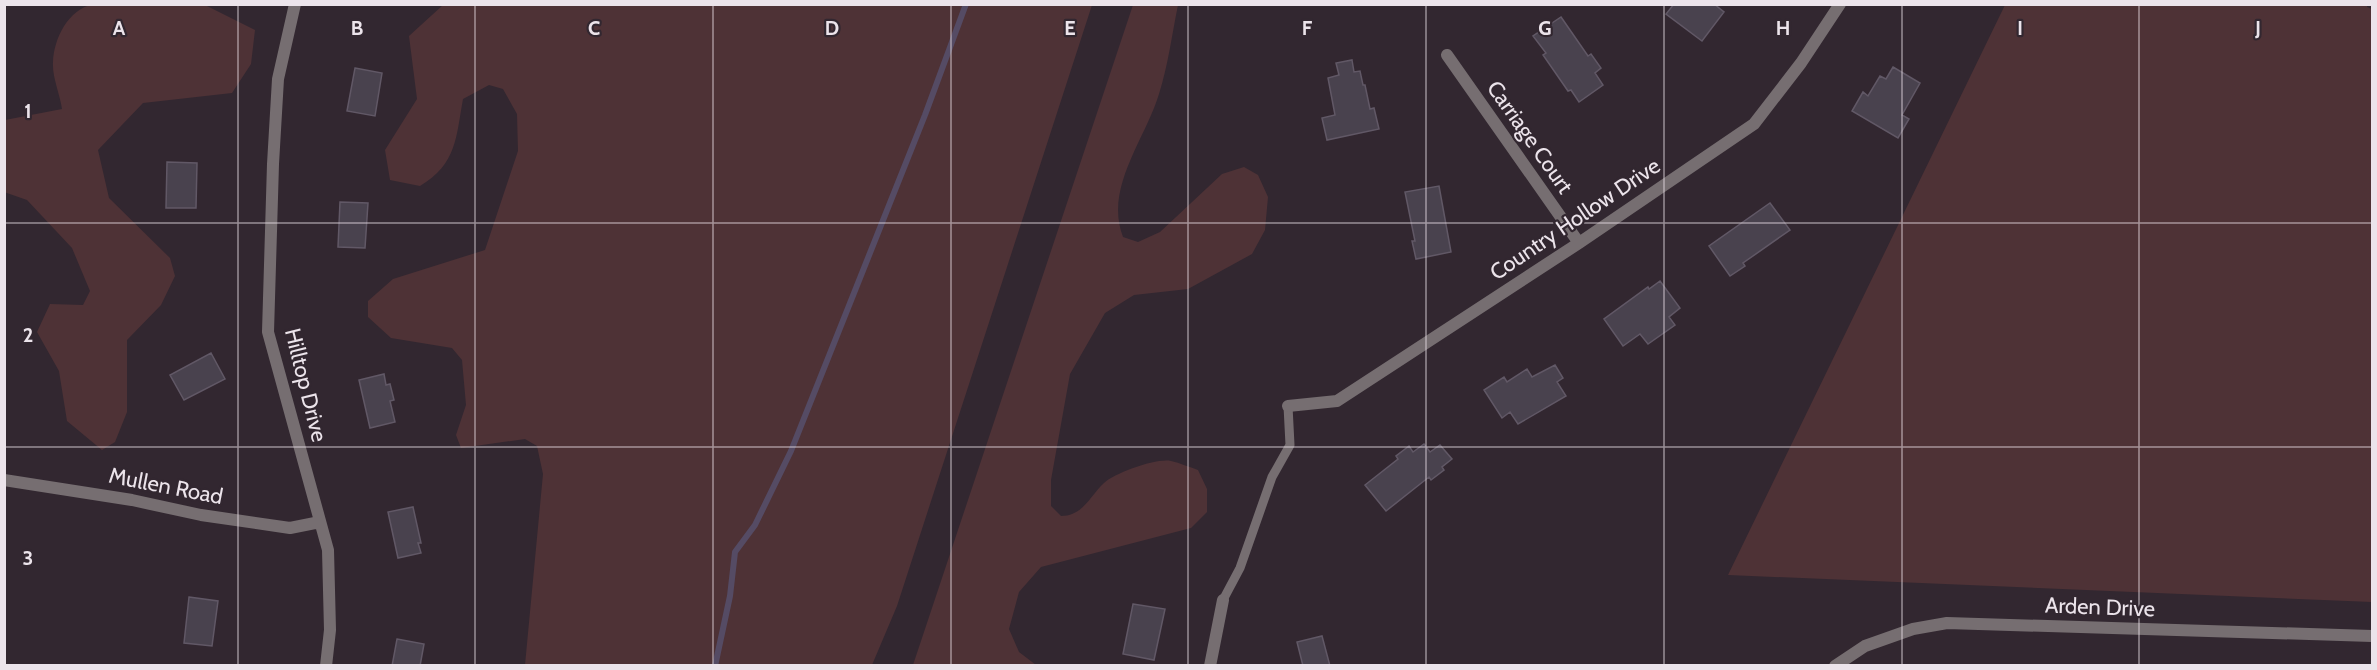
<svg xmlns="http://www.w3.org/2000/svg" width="2377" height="670" viewBox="0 0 2377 670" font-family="Cabin,sans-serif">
	<rect width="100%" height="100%" fill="#322730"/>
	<path fill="#4e3236" d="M 93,4 L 205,5 L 255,30 L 251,64 L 232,93 L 143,103 L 98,150 L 109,198 L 170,258 L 175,276 L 161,305 L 127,340 L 127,412 L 115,442 L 102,450 L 67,421 L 59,371 L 37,332 L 50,304 L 83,305 L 90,291 L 72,248 L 27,200 L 4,192 L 5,120 L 62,109 C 60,94 52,77 53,62 C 54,38 68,10 93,4 Z
		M 443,5 L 1092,5 L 897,606 L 872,665 L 525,665 L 543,474 L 537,446 L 525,439 L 461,448 L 456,435 L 466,405 L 462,360 L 452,348 L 391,338 L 368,317 L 368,301 L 393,279 L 485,250 L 518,151 L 517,114 L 503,89 L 489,85 L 463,99 C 456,137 457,164 420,186 L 390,180 L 385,150 L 417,99 L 409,36 Z
		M 1133,5 L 1178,5 C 1172,34 1168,66 1159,94 C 1145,140 1104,188 1123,237 L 1138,242 L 1160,232 L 1222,174 L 1244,167 L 1258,175 L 1268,197 L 1265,230 L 1252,254 L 1188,289 L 1134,295 L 1105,313 L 1070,374 L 1051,480 L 1051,506 L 1061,516 C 1083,516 1090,496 1104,483 C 1115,473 1156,458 1171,461 C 1180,463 1189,467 1198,470 L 1207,489 L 1207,512 L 1191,528 L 1041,567 L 1019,592 L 1009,629 L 1019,652 L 1036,665 L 913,665 Z
		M 2367,5 L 2367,7 L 2372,9 L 2372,602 L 1728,575 L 2005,5 Z"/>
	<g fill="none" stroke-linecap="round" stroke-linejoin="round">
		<path stroke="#554b64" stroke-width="6" d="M 715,666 L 730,596 L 735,552 L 755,525 L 791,451 L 925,115 L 966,4"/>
	</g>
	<path fill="#49424e" stroke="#615866" stroke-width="1.5" d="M 1674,4 L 1714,4 L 1724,12 L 1702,41 L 1666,14 Z
		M 1561,17 L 1588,56 L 1591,54 L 1601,68 L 1595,73 L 1603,85 L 1579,102 L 1571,90 L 1568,91 L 1543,55 L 1546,53 L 1533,36 Z
		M 1352,60 L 1354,72 L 1360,71 L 1363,85 L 1365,85 L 1370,109 L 1374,108 L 1379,129 L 1327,140 L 1322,118 L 1335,115 L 1328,78 L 1339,75 L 1336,63 Z
		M 1893,67 L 1920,83 L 1902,115 L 1909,119 L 1898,138 L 1852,111 L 1863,92 L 1868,96 L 1880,76 L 1886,79 Z
		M 355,68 L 382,73 L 375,116 L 347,111 Z
		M 167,162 L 197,163 L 196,208 L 166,208 Z
		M 1439,186 L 1451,252 L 1416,259 L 1412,241 L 1415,241 L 1405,192 Z
		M 340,202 L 368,203 L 365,248 L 338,247 Z
		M 1770,203 L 1790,230 L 1743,263 L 1745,266 L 1730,276 L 1709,246 Z
		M 1660,281 L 1680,308 L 1669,317 L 1675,325 L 1648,344 L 1640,334 L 1623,346 L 1604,319 L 1648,287 L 1649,289 Z
		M 211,353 L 225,379 L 184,400 L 170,375 Z
		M 1555,365 L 1563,378 L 1557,382 L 1566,396 L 1518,424 L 1510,412 L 1502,418 L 1484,390 L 1504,377 L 1507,382 L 1527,369 L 1532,377 Z
		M 384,374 L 386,385 L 390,384 L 394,400 L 390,401 L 395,422 L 370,428 L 359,380 Z
		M 1424,444 L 1430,452 L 1440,445 L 1452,459 L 1442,467 L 1444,470 L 1431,480 L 1429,477 L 1386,511 L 1365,485 L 1398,459 L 1396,456 L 1409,446 L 1413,452 Z
		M 413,507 L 421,543 L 418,543 L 421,553 L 398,558 L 388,512 Z
		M 189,597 L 218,601 L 212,646 L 184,643 Z
		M 1133,604 L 1165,609 L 1154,660 L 1123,654 Z
		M 1322,636 L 1330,666 L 1303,666 L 1297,642 Z
		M 397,639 L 424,644 L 420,666 L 392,666 Z"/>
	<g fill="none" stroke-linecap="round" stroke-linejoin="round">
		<path stroke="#766e71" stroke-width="9" d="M 1223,600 L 1240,568 L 1272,477 L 1290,445 L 1288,406"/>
		<path stroke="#766e71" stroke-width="12" d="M 295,4 L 278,79 L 273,164 L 268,332 L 328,550 L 330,630 L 326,666
			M 1447,55 L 1579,243
			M 1288,406 L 1337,401 L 1579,243 L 1754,124 L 1801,63 L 1840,4
			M 4,480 L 132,500 L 201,515 L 290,528 L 320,522
			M 1210,666 L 1223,600
			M 1835,666 L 1865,646 L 1913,629 L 1947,623 L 2372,636"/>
	</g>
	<path fill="none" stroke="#ece4eb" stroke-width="1.5" stroke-opacity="0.55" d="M 238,4 L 238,666M 475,4 L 475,666M 713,4 L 713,666M 951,4 L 951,666M 1188,4 L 1188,666M 1426,4 L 1426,666M 1664,4 L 1664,666M 1902,4 L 1902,666M 2139,4 L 2139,666M 4,223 L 2372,223M 4,447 L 2372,447"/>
	<g text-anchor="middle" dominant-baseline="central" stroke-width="4.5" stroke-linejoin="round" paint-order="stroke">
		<g font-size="22" fill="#ece4eb" stroke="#322730">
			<text transform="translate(1530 137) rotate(55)">Carriage Court</text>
			<text transform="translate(1575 219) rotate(-34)">Country Hollow Drive</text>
			<text transform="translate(306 385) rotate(76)">Hilltop Drive</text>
			<text transform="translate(166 486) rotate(11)">Mullen Road</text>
			<text transform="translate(2100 607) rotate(2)">Arden Drive</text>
		</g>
	</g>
	<g font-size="20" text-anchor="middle" font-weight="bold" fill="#ece4eb" stroke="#322730" stroke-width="4.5" stroke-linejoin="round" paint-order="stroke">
		<text x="119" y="35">A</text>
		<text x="357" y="35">B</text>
		<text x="594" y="35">C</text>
		<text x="832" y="35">D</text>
		<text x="1070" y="35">E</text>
		<text x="1307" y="35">F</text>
		<text x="1545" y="35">G</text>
		<text x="1783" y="35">H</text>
		<text x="2020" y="35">I</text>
		<text x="2258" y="35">J</text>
		<text x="28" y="118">1</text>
		<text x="28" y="342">2</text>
		<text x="28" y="565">3</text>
	</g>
	<rect width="2377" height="670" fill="none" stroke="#ece4eb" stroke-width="12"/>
</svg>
